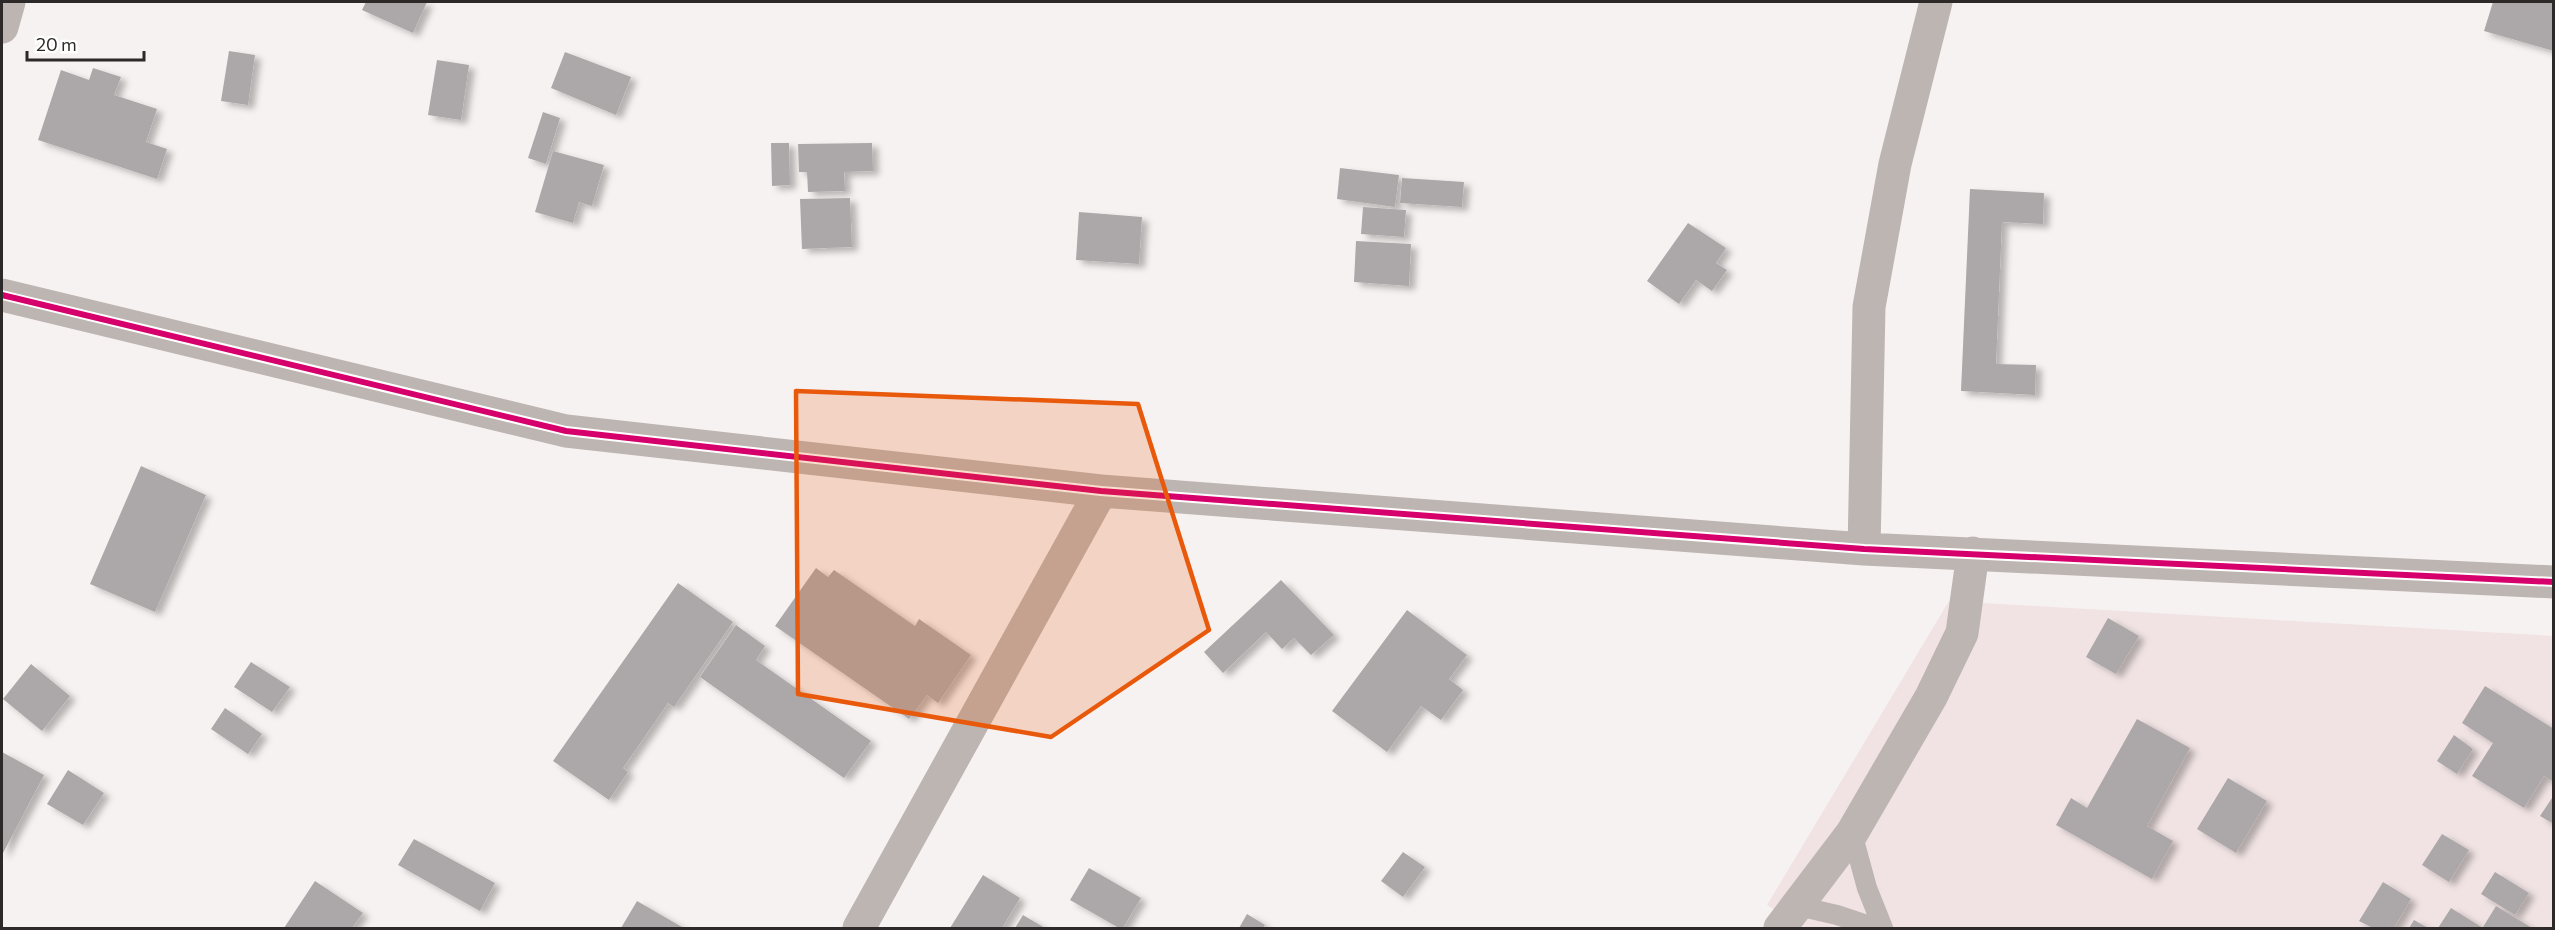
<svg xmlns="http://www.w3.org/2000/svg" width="2555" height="930" viewBox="0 0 2555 930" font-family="Commissioner,sans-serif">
	<defs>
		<filter id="shadow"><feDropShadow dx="6" dy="4" stdDeviation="3" flood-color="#0004"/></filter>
	</defs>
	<rect width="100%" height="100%" fill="#f7f2f2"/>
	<path fill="#f1e3e3" d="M 1949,601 L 2553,636 L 2553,928 L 1806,928 L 1767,905 Z"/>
	<path fill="#aca8a9" filter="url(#shadow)" d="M 366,2 L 427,2 L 413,33 L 362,10 Z
		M 2493,2 L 2554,2 L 2554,51 L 2484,31 Z
		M 229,51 L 255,55 L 248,105 L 221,101 Z
		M 565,52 L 631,77 L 616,115 L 551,88 Z
		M 437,60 L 469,65 L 461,120 L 428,115 Z
		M 93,68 L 121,77 L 114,95 L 157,109 L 146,142 L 167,149 L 157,179 L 38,140 L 61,70 L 89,80 Z
		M 543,112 L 560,118 L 546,164 L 528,158 Z
		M 771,143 L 789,143 L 790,185 L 772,186 Z
		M 872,143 L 873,171 L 844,172 L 845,191 L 808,192 L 807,172 L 799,172 L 798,144 Z
		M 553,151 L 604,165 L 592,206 L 579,202 L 573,223 L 535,212 Z
		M 1340,168 L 1399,175 L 1395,207 L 1337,199 Z
		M 1402,178 L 1464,182 L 1462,207 L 1400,203 Z
		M 1970,189 L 2044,193 L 2043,224 L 2002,222 L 1996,364 L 2036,365 L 2035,395 L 1961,391 Z
		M 850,198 L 852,247 L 802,249 L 800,199 Z
		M 1363,207 L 1406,210 L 1404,237 L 1361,234 Z
		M 1079,212 L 1142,217 L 1139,264 L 1076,260 Z
		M 1688,223 L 1726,248 L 1716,263 L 1727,270 L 1712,291 L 1696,280 L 1679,304 L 1647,281 Z
		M 1356,241 L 1411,244 L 1409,286 L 1354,282 Z
		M 141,466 L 206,495 L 155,612 L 90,584 Z
		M 816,568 L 828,577 L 834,570 L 915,626 L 919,619 L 971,655 L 938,703 L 927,695 L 909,719 L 775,626 Z
		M 1281,580 L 1334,635 L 1311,655 L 1294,638 L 1282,649 L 1266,632 L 1223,673 L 1204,652 Z
		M 678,583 L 733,622 L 674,707 L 668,703 L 623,768 L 628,772 L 609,800 L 553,761 Z
		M 1407,610 L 1467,655 L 1449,679 L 1463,690 L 1441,720 L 1421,706 L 1387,752 L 1332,711 Z
		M 2108,618 L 2139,636 L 2116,674 L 2086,657 Z
		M 736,625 L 765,646 L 756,660 L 871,741 L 844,778 L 700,677 Z
		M 251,662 L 290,687 L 272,712 L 234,687 Z
		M 31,664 L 70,696 L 42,731 L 3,699 Z
		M 2485,686 L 2554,729 L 2554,782 L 2544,776 L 2524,808 L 2472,776 L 2493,743 L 2462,723 Z
		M 225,708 L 262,734 L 248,754 L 211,729 Z
		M 2137,719 L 2190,748 L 2147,826 L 2173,841 L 2152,879 L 2056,825 L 2071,798 L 2087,808 Z
		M 2454,735 L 2473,749 L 2457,774 L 2437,761 Z
		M 2,752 L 44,775 L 2,855 Z
		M 68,770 L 104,793 L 83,825 L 47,804 Z
		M 2228,778 L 2267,801 L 2236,853 L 2197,829 Z
		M 2554,795 L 2554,824 L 2540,816 Z
		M 2442,834 L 2469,850 L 2449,882 L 2422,865 Z
		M 414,839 L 495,883 L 480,911 L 398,865 Z
		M 1403,852 L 1425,867 L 1403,897 L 1381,881 Z
		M 1089,868 L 1141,898 L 1123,928 L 1119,928 L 1070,900 Z
		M 2495,872 L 2529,893 L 2515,915 L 2481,894 Z
		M 983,875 L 1020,898 L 1002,928 L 950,928 Z
		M 315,881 L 363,913 L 352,928 L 284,928 Z
		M 2383,882 L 2411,899 L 2394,928 L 2373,928 L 2359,921 Z
		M 637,901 L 682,927 L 681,928 L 621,928 Z
		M 2496,906 L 2532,928 L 2485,928 L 2483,927 Z
		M 2451,908 L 2483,928 L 2438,928 Z
		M 1247,914 L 1265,925 L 1263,928 L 1239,928 Z
		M 1023,915 L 1045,928 L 1015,928 Z
		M 2414,920 L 2428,928 L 2409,928 Z"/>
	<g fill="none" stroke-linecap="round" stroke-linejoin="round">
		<path stroke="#bdb5b2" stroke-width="20" d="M 1852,833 L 1867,888 L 1883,928
			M 1798,906 L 1837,915 L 1876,928"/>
		<path stroke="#bdb5b2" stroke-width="33" d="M 2,27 L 9,2
			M 2,295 L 566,431 L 1101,491 L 1864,549 L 2554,582
			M 1864,549 L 1869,307 L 1895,164 L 1936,2
			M 859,928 L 1101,491
			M 1780,928 L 1852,833 L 1931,697 L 1962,633 L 1973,553"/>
		<defs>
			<path id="cycleway" d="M 2,295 L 566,431 L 1101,491 L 1864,549 L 2554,582"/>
		</defs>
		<use href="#cycleway" stroke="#fff" stroke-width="10"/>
		<use href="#cycleway" stroke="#d6006c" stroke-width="6"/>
	</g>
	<path fill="#e8590c" fill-opacity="0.2" stroke="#e8590c" stroke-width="4.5" stroke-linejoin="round" d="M 796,391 L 1138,404 L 1209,630 L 1051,737 L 798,694 Z"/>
	<rect width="2555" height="930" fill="none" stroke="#2d2929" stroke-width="6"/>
	<path d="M27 51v9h117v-9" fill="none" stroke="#2d2929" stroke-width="3"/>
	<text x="36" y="51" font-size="18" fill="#2d2929" stroke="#ffffff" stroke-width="4.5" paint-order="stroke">20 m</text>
</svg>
